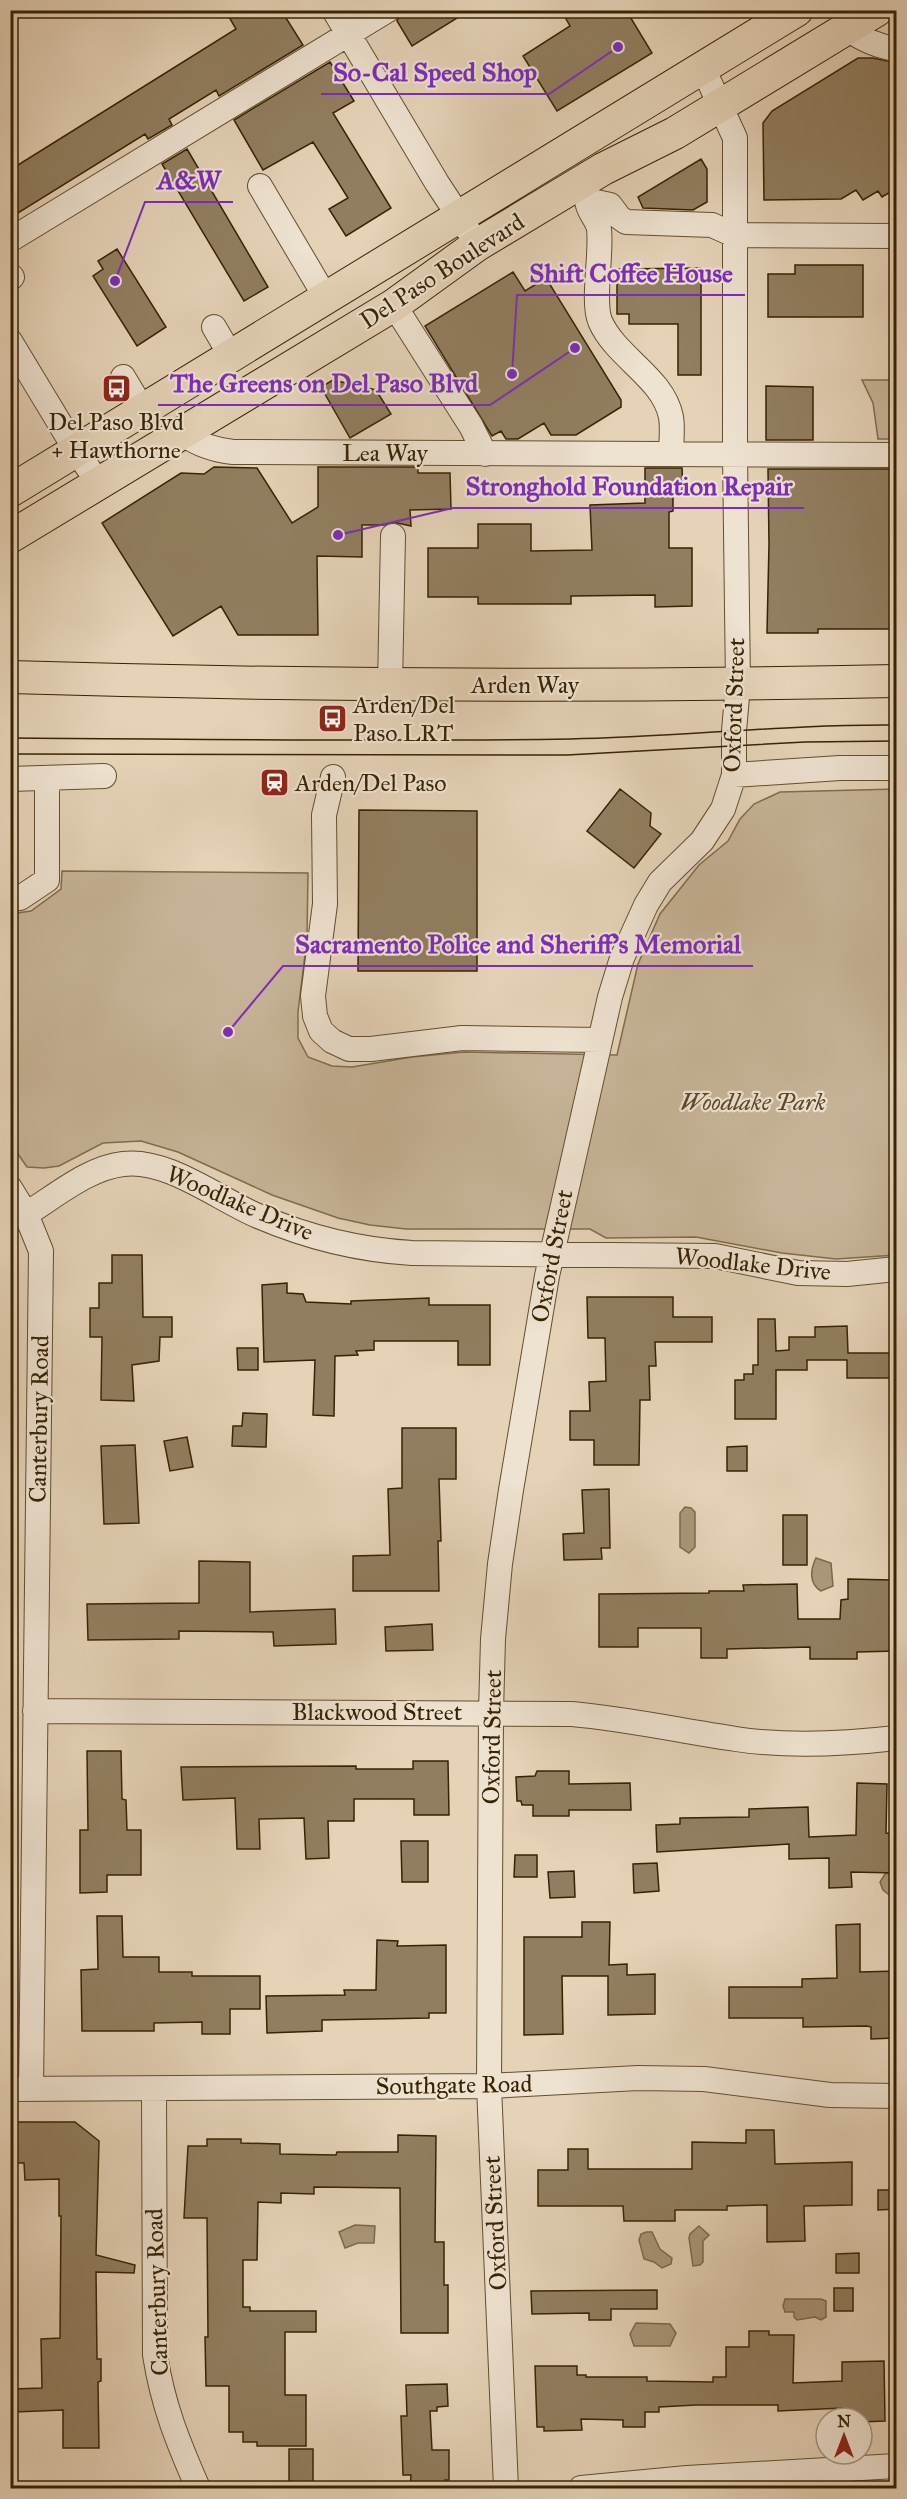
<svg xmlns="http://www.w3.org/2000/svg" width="907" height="2499" viewBox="0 0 907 2499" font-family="'IM FELL Great Primer',serif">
	<rect width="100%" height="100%" fill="#e5d2b7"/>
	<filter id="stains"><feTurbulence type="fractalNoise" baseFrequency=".00333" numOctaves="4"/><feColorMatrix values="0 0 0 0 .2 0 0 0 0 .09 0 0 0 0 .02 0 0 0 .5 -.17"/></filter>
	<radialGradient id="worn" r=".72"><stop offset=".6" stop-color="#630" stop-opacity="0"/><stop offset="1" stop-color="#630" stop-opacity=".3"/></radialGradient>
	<path fill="#c7b498" stroke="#7f6c4d" stroke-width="1.5" d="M 862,380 L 896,380 L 896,439 L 878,439 L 873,403 Z
		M 896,789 L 896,1255 L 836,1259 L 782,1253 L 696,1237 L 606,1238 L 590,1229 L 406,1229 L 370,1225 L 338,1218 L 272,1195 L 178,1152 L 141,1141 L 103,1143 L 59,1166 L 44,1168 L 27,1167 L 11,1144 L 10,914 L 31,911 L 61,889 L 62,871 L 308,873 L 307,938 L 298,1012 L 298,1038 L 308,1057 L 332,1066 L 352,1067 L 412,1057 L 464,1052 L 617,1055 L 638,964 L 660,914 L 699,865 L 728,841 L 740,819 L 754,804 L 780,792 Z"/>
	<path fill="#aa9679" stroke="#7c6849" stroke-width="1.5" d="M 685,1507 L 691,1508 L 695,1512 L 695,1547 L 689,1553 L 680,1547 L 680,1513 Z
		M 816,1558 L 831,1563 L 833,1586 L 821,1591 C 809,1584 810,1570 816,1558 Z
		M 889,1873 L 896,1876 L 896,1895 L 888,1894 L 883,1890 L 880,1882 L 885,1874 Z
		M 355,2225 L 375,2226 L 374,2243 L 358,2243 L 345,2248 L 339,2232 Z
		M 699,2226 L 709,2235 L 703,2241 L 703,2262 L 700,2265 L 693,2266 L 689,2238 L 690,2234 Z
		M 646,2232 L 652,2232 L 660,2249 L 672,2258 L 671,2264 L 662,2268 L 654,2262 L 644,2259 L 639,2240 L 641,2234 Z
		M 785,2299 L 821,2299 L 826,2301 L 826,2317 L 821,2320 L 815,2317 L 797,2320 L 794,2317 L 794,2312 L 785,2312 L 783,2306 Z
		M 636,2323 L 670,2324 L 676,2333 L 670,2346 L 634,2346 L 630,2334 Z"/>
	<path fill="#917e60" stroke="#372302" stroke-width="1.5" d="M 225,10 L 281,10 L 303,45 L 219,96 L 216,90 L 169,119 L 172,125 L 148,139 L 145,134 L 10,218 L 10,170 L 236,29 Z
		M 402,10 L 470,10 L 412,46 L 397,21 Z
		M 561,10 L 626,10 L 652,53 L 557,111 L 523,56 L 570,26 Z
		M 858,58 L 873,58 L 897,63 L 897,188 L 882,197 L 878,191 L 863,200 L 856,190 L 841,199 L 764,200 L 763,123 L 772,111 Z
		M 330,62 L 354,101 L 333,113 L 391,208 L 346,236 L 329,209 L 348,198 L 313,142 L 263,170 L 234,120 Z
		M 187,149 L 268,287 L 244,301 L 162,164 Z
		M 701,159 L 707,169 L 707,202 L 693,210 L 643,208 L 638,197 Z
		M 117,249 L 166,327 L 137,346 L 93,276 L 103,269 L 98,261 Z
		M 795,265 L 863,265 L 863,317 L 768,317 L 768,274 L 795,274 Z
		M 701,268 L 701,375 L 678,375 L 678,324 L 629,324 L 629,314 L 617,314 L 617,269 Z
		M 513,272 L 525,291 L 546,278 L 621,400 L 621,407 L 576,435 L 551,435 L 544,423 L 518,439 L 506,439 L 501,431 L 492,436 L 425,326 Z
		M 333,380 L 376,390 L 391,414 L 350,438 L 321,387 Z
		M 766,386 L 813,387 L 813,440 L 766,440 Z
		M 214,467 L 257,468 L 292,523 L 318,507 L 318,467 L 418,467 L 418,473 L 450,473 L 451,509 L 410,510 L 411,526 L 393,522 L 384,525 L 362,525 L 362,557 L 317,556 L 318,635 L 238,635 L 221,606 L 173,636 L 102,523 L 181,473 L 204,474 Z
		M 645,468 L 682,468 L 683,490 L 673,491 L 673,511 L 669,512 L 669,548 L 692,548 L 692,606 L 655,607 L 655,595 L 571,596 L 571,604 L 478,604 L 478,597 L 428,597 L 428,548 L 478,548 L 478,524 L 531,524 L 531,551 L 592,550 L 590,505 L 645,503 Z
		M 768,469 L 897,469 L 897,629 L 818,629 L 818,633 L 767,633 L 769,544 Z
		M 620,789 L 651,813 L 650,826 L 661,834 L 634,868 L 587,831 Z
		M 359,810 L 477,811 L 477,971 L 358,971 Z
		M 112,1255 L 142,1255 L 143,1317 L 172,1317 L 172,1337 L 160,1337 L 159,1361 L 132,1365 L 134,1401 L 101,1400 L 102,1337 L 90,1337 L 90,1308 L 99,1308 L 99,1283 L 112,1283 Z
		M 287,1283 L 287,1293 L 303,1294 L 306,1302 L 351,1304 L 351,1301 L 429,1298 L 429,1305 L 490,1305 L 490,1365 L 458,1365 L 458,1341 L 374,1341 L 374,1350 L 356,1351 L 358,1355 L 335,1356 L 334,1416 L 313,1415 L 315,1360 L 264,1362 L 262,1285 Z
		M 587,1297 L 673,1297 L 673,1317 L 712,1317 L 712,1342 L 655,1342 L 656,1366 L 649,1366 L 650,1400 L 640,1400 L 639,1465 L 594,1465 L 594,1440 L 570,1440 L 570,1411 L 590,1411 L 589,1382 L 606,1381 L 605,1338 L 588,1338 Z
		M 758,1319 L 775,1319 L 776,1351 L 789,1350 L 789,1337 L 815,1337 L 815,1327 L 847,1326 L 848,1353 L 897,1353 L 897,1378 L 847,1378 L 847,1360 L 807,1360 L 807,1370 L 776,1370 L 776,1419 L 735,1419 L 735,1380 L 744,1380 L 744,1374 L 753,1374 L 753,1365 L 758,1365 Z
		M 237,1348 L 258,1348 L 258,1370 L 238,1370 Z
		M 243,1413 L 267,1414 L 266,1447 L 232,1446 L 233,1426 L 242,1426 Z
		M 402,1428 L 456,1428 L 456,1479 L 439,1479 L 441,1541 L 438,1541 L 439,1591 L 353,1591 L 353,1556 L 390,1555 L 388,1489 L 402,1488 Z
		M 187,1437 L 193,1467 L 170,1471 L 164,1441 Z
		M 135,1445 L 139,1523 L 104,1524 L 101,1446 Z
		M 747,1446 L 747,1471 L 727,1471 L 727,1447 Z
		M 609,1489 L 610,1548 L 601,1548 L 602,1559 L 564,1560 L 563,1534 L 584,1533 L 582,1490 Z
		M 783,1515 L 807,1515 L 807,1565 L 783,1565 Z
		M 199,1561 L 250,1562 L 250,1612 L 335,1609 L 336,1644 L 274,1646 L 273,1632 L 179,1631 L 179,1639 L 88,1640 L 87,1604 L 199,1603 Z
		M 848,1579 L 892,1580 L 892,1606 L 897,1606 L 897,1651 L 857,1652 L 857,1659 L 810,1659 L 810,1647 L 727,1649 L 727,1658 L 701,1658 L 701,1628 L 638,1628 L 638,1647 L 599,1647 L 599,1594 L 709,1593 L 709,1591 L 744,1591 L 743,1585 L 797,1584 L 798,1619 L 840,1619 L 841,1600 L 848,1599 Z
		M 432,1624 L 433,1650 L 386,1651 L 385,1627 Z
		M 87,1751 L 121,1751 L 122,1799 L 126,1800 L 127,1830 L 141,1830 L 141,1875 L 107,1875 L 107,1892 L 80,1893 L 80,1830 L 88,1830 Z
		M 413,1761 L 448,1761 L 449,1815 L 414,1815 L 414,1799 L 354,1799 L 354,1821 L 328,1821 L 329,1858 L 306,1859 L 304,1818 L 259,1819 L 260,1849 L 237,1849 L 235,1798 L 183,1800 L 181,1767 L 356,1766 L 356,1769 L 413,1769 Z
		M 537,1771 L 569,1771 L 569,1784 L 630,1783 L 631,1810 L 569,1810 L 569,1816 L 533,1816 L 533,1805 L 522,1805 L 521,1801 L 517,1801 L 516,1777 L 535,1776 Z
		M 857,1783 L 887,1784 L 886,1833 L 897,1834 L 897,1873 L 851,1872 L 852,1887 L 829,1888 L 829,1858 L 789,1859 L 789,1844 L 657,1852 L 656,1825 L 680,1824 L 680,1818 L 749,1817 L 749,1809 L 808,1807 L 809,1837 L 856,1835 Z
		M 401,1841 L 428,1841 L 428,1882 L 402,1882 Z
		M 515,1855 L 537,1855 L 537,1877 L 514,1877 Z
		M 657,1863 L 659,1891 L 634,1893 L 633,1864 Z
		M 574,1871 L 575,1897 L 550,1898 L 548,1872 Z
		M 97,1916 L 122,1916 L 123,1957 L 159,1957 L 159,1972 L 192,1972 L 192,1976 L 260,1976 L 260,2009 L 230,2009 L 230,2034 L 202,2034 L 202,2022 L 154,2023 L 154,2031 L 82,2031 L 81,1970 L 98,1969 Z
		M 582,1922 L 610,1922 L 609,1965 L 627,1964 L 627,1975 L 655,1974 L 655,2014 L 608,2015 L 608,1976 L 562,1976 L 563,2034 L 524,2035 L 524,1937 L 582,1937 Z
		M 860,1924 L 860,1972 L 897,1971 L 894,2038 L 871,2039 L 871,2027 L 867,2026 L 803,2027 L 803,2018 L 729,2018 L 729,1987 L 802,1987 L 802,1979 L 837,1978 L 836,1925 Z
		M 377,1940 L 398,1941 L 397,1946 L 446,1945 L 446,2013 L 429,2013 L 429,2018 L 322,2020 L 322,2031 L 267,2033 L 266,1996 L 345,1995 L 344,1990 L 376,1990 Z
		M 10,2122 L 75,2122 L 99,2141 L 96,2255 L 135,2265 L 134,2273 L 96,2272 L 97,2359 L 101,2359 L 101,2381 L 98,2382 L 99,2448 L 63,2448 L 63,2410 L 15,2412 L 14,2389 L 42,2388 L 41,2339 L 60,2338 L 61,2216 L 59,2216 L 59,2179 L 25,2180 L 24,2163 L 14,2163 L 14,2149 L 10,2149 Z
		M 746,2130 L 774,2130 L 775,2164 L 852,2162 L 852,2205 L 804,2206 L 805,2241 L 767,2242 L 767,2205 L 727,2206 L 727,2210 L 675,2210 L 675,2221 L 624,2221 L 623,2206 L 538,2206 L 538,2170 L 568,2170 L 568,2149 L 588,2149 L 588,2169 L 692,2169 L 692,2142 L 746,2143 Z
		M 398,2135 L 436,2136 L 435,2242 L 444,2242 L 444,2285 L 448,2285 L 448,2333 L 401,2333 L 400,2188 L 314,2187 L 314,2194 L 281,2193 L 281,2203 L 258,2202 L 257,2260 L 243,2260 L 243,2307 L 250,2307 L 250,2311 L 316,2311 L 316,2332 L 285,2332 L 285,2395 L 306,2395 L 306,2446 L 257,2446 L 257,2442 L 243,2442 L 243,2432 L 229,2432 L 229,2386 L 206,2386 L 205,2337 L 208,2337 L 207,2218 L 184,2218 L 188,2146 L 207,2146 L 207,2139 L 241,2139 L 241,2143 L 280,2144 L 280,2154 L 336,2155 L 337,2152 L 398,2152 Z
		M 878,2190 L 897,2190 L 897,2209 L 878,2210 Z
		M 859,2253 L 859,2273 L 836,2273 L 836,2254 Z
		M 834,2288 L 853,2288 L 853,2311 L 834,2311 Z
		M 657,2290 L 657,2309 L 611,2309 L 611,2320 L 589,2320 L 589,2313 L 532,2314 L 531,2291 Z
		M 749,2331 L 769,2331 L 769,2335 L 794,2335 L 793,2383 L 842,2381 L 842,2362 L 884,2361 L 885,2421 L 862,2422 L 862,2418 L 843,2418 L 843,2408 L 778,2411 L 778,2405 L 696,2405 L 659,2407 L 659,2412 L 645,2412 L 645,2427 L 623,2427 L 623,2420 L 581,2419 L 582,2430 L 544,2431 L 544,2427 L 537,2427 L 535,2366 L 577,2366 L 577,2375 L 586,2375 L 586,2377 L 647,2377 L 647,2381 L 713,2382 L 713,2377 L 726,2377 L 726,2347 L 749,2347 Z
		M 447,2384 L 448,2406 L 437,2407 L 437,2411 L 430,2411 L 432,2450 L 449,2450 L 449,2480 L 445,2480 L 444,2488 L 410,2488 L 411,2475 L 403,2475 L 401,2416 L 407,2416 L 406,2385 Z
		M 289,2449 L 313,2449 L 313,2488 L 289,2488 Z"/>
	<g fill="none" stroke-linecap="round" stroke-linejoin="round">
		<defs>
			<path id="minor" d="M 334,10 L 437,183 L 468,230
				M 847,29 C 864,40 877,46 896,49
				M 579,184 L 587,200 L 610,205 L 619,217 L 626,222 L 712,225 L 734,235 L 896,236
				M 260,186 L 326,298
				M 587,200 C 587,211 597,218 599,229 C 602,254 592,301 600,321 C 616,358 663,377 671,417 C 673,429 671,443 671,454
				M 10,240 L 388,10
				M 10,278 L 12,277
				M 394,305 L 471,426 L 485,454
				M 214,327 L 231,356
				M 10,341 L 77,452 L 100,485
				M 123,377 L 143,410
				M 183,434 C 199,445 214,450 233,452 L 896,455
				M 390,685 L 393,536
				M 734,775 L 840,768 L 896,768
				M 333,777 L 324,815 L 325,904 L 313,996 L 315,1016 L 321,1031 L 332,1041 L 349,1049 L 371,1049 L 462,1038 L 600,1040
				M 10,779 L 104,776
				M 10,899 L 20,898 L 47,880 L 47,779
				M 10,1188 L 26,1214 L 41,1251 L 31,2089
				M 26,1214 C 56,1196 88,1168 123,1164 C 167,1158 218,1199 258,1216 C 307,1237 359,1250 412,1253 L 715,1256 L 798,1273 L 847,1274 L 896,1269
				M 35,1711 L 572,1714 C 628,1719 681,1731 736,1739 C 789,1747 844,1744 896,1738
				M 10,2089 L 489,2086 L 638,2078 L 704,2079 L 830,2095 L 896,2096
				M 154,2089 L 155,2355 C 163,2406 178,2442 198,2488
				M 506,2488 L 489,2086 L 491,1712 L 493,1639 L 500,1564 L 511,1490 L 547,1276 L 610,997 L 622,958 L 646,905 L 660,882 L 702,841 L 723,809 L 734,775 L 734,731 L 738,685 L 735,454 L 735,138 L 703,68
				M 581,2488 L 687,2478 L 896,2466"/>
			<path id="major" d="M 10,491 L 797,10
				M 10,537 L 394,305 L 477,245 L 603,169 L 675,133 L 877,10
				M 10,677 C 306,686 601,687 896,681"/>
		</defs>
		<use href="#minor" stroke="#624f2f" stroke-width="26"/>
		<use href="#major" stroke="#372302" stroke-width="34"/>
		<use href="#minor" stroke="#eee2d0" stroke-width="24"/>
		<use href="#major" stroke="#e5d2b7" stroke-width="32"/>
		<path stroke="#372302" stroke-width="1.5" d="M 10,738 C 197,739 383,742 570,739 C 679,737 787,724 896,725
			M 10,754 L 567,755 L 805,742 L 896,741"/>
	</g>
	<defs>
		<symbol id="bus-square" viewBox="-11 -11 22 22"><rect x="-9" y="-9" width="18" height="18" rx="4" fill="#8f2418" stroke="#eee2d0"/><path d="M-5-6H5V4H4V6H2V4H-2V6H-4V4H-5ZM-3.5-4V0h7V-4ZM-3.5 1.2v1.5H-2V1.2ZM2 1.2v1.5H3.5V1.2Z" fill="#fff"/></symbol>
		<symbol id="station-square" viewBox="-11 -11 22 22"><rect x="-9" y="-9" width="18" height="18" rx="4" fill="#8f2418" stroke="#eee2d0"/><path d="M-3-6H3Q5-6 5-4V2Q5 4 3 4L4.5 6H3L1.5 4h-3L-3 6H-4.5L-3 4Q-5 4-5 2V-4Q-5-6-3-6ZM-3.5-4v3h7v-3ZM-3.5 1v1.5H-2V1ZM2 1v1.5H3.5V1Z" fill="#fff"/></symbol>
	</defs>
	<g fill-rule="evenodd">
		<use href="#bus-square" x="100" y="372" width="33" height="33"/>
		<use href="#bus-square" x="316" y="702" width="33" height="33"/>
		<use href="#station-square" x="258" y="766" width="33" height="33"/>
	</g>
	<g text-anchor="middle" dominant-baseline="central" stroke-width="4.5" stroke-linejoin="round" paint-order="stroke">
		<g font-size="24" fill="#372302" stroke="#eee2d0">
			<text transform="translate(442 271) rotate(-33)">Del Paso Boulevard</text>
			<text x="385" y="453">Lea Way</text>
			<text x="525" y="685">Arden Way</text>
			<text transform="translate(734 705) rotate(-88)">Oxford Street</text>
			<text transform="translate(240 1203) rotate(23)">Woodlake Drive</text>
			<text transform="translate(552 1256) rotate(-79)">Oxford Street</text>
			<text transform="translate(753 1264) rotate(6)">Woodlake Drive</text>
			<text transform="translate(39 1419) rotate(-89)">Canterbury Road</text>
			<text x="377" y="1712">Blackwood Street</text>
			<text transform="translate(492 1737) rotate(-89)">Oxford Street</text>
			<text transform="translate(454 2085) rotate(-1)">Southgate Road</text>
			<text transform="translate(495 2223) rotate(-93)">Oxford Street</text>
			<text transform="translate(157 2292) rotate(-92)">Canterbury Road</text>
		</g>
		<g font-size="24" fill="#372302" stroke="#eee2d0" text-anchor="start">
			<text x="116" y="422" text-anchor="middle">Del Paso Blvd<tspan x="116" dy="28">+ Hawthorne</tspan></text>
			<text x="353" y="705">Arden/Del<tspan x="353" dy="28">Paso LRT</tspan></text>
			<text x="295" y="783">Arden/Del Paso</text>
		</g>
		<g font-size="24" font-style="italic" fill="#5b4728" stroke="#eee2d0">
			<text x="753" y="1102">Woodlake Park</text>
		</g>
	</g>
	<path fill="none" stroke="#7b2cbf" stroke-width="2" d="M618 47L549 94H321M115 281L145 202H233M512 374L517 295H745M575 348L490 405H158M338 535L453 508H804M228 1032L283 966H753"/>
	<g fill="#7b2cbf" stroke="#eee2d0" stroke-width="2">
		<circle cx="618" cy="47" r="6"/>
		<circle cx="115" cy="281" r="6"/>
		<circle cx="512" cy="374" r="6"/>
		<circle cx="575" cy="348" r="6"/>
		<circle cx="338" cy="535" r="6"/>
		<circle cx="228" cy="1032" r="6"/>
	</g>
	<g font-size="26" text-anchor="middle" font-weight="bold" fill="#7b2cbf" stroke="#eee2d0" stroke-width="4.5" stroke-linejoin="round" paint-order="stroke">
		<text x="435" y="81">So-Cal Speed Shop</text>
		<text x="189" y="189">A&amp;W</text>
		<text x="631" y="282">Shift Coffee House</text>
		<text x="324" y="392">The Greens on Del Paso Blvd</text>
		<text x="629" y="495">Stronghold Foundation Repair</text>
		<text x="518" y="953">Sacramento Police and Sheriff's Memorial</text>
	</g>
	<rect width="907" height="2499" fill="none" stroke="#e5d2b7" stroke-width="36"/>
	<rect x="12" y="12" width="883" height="2475" fill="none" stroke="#372302" stroke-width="3"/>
	<rect x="18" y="18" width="871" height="2463" fill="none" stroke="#372302" stroke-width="1.5"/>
	<g transform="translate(844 2436)"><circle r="28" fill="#eee2d0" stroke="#a5967e" stroke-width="1.5"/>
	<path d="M0-4.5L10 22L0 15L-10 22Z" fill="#8f2418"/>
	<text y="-9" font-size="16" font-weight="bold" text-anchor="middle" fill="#372302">N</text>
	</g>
	<rect width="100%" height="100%" filter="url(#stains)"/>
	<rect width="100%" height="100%" fill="url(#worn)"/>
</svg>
